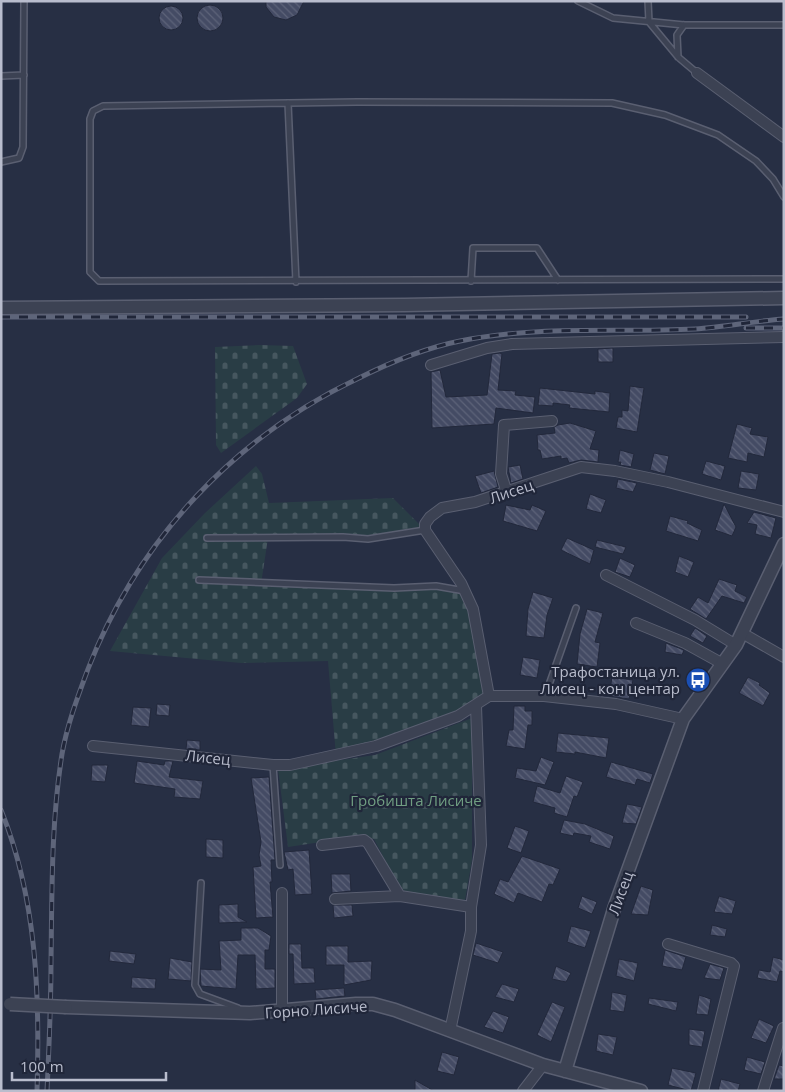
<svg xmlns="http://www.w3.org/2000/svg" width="785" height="1092" viewBox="0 0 785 1092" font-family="'Open Sans',sans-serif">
	<defs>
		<pattern id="cemetery-stones" width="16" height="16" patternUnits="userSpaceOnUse" patternTransform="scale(1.25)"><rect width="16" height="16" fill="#293d45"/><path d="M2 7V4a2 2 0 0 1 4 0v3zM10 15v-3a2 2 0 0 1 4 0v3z" fill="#46575f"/></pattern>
		<pattern id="building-back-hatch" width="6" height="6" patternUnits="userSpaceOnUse" patternTransform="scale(1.25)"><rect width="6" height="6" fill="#444b64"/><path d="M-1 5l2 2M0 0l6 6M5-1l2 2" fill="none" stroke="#5d6379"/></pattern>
	</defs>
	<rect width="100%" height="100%" fill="#272f44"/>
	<path fill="url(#cemetery-stones)" d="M 259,345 L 293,346 L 307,384 L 297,398 L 221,453 L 216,445 L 215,347 Z
		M 256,466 L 262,474 L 269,503 L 393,498 L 425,530 L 368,539 L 268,538 L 261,584 L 360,587 L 427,586 L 465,591 L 489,696 L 476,706 L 336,756 L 328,661 L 241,663 L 110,651 L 162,558 L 205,513 Z
		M 472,718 L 472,860 L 465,900 L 410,895 L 399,887 L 374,839 L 354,837 L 288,847 L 278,769 L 375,755 Z"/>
	<path fill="url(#building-back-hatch)" stroke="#22283b" d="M 266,1 L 304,1 L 297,15 L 286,20 L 274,17 L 266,7 Z
		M197 18a13 13 0 1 1 26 0a13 13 0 1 1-26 0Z
		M159 18a12 12 0 1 1 24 0a12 12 0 1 1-24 0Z
		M 613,348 L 613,362 L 598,362 L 598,349 Z
		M 500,353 L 502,354 L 498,390 L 516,391 L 515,395 L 535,397 L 533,413 L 496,408 L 494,424 L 432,428 L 431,372 L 440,370 L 446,397 L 487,395 L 492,354 Z
		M 630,386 L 644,388 L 637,432 L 616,428 L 618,417 L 622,417 L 622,410 L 628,411 Z
		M 540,388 L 595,394 L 595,391 L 610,393 L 609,412 L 569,408 L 570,405 L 553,403 L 553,406 L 538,405 Z
		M 570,423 L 596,431 L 590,449 L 599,450 L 598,462 L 581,460 L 569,463 L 567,458 L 561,459 L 561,456 L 542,459 L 540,450 L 538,450 L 537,435 L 555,433 L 554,427 L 558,425 Z
		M 737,424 L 752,428 L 750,434 L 768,437 L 764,457 L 748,453 L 747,462 L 728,458 Z
		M 620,450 L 634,454 L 631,467 L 620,465 L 621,462 L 618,462 Z
		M 654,453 L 669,456 L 665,474 L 650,470 Z
		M 706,461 L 725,466 L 721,480 L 702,474 Z
		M 520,465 L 523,479 L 511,483 L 508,467 Z
		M 494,471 L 498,487 L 481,493 L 475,476 Z
		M 741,471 L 759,474 L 756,490 L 738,488 Z
		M 618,479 L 637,483 L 633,492 L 616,488 Z
		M 590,494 L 606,500 L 601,513 L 586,509 Z
		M 724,504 L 736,527 L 732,536 L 715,530 Z
		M 506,505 L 530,510 L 532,505 L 546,511 L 537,531 L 503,521 Z
		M 754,512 L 776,518 L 771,538 L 755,534 L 757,525 L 747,523 Z
		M 670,516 L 688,521 L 687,523 L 702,530 L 698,541 L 666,531 Z
		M 567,538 L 594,550 L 590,564 L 561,550 Z
		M 597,540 L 626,547 L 623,554 L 595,547 Z
		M 679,556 L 694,562 L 688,577 L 675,572 Z
		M 620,558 L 635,565 L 630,577 L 615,572 Z
		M 719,579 L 737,585 L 735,591 L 747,597 L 744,603 L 722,596 L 706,619 L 690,609 L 698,597 L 708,603 Z
		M 533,592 L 553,598 L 547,615 L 544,638 L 526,636 L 528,609 Z
		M 587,609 L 603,613 L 595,642 L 600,643 L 597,667 L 577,664 L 580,634 Z
		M 695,628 L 707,636 L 703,643 L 690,636 Z
		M 666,643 L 684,650 L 682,655 L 665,652 Z
		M 523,657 L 540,660 L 537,678 L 520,675 Z
		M 612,677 L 633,680 L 629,699 L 609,696 Z
		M 748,677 L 760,683 L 759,685 L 770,693 L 763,706 L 739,693 Z
		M 157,704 L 170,705 L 169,716 L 156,715 Z
		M 514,706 L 525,706 L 525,711 L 532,711 L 532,725 L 528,725 L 525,749 L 506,746 L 509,730 L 513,730 Z
		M 133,707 L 151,708 L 149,727 L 131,725 Z
		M 558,733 L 609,738 L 606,758 L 575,752 L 575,754 L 556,752 Z
		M 187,740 L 200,741 L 200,750 L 186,749 Z
		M 541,757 L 554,762 L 545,785 L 515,778 L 517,768 L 536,771 Z
		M 137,761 L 164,765 L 165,761 L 173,761 L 169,777 L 203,781 L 200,799 L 174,797 L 175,789 L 134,783 Z
		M 611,762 L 653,774 L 650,783 L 637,779 L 635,785 L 606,777 Z
		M 92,765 L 108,765 L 105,782 L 91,781 Z
		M 566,776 L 583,782 L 577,797 L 574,796 L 567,817 L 554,813 L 555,808 L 533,802 L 537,786 L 560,793 Z
		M 269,777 L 275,860 L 271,860 L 272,882 L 270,882 L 273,917 L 256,918 L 253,867 L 261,866 L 259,855 L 261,842 L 251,778 Z
		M 627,804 L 642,807 L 636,824 L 622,823 Z
		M 564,820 L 585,824 L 614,836 L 610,849 L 589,842 L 591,836 L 574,833 L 573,836 L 560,833 Z
		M 515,826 L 529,831 L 521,853 L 507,848 Z
		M 206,839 L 223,840 L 223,858 L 206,857 Z
		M 309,850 L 312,894 L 295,895 L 293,869 L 288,870 L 284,852 Z
		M 522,856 L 560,869 L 553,885 L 549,884 L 542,902 L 518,893 L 514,903 L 494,894 L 500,879 L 508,882 Z
		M 331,874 L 350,874 L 351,891 L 332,893 Z
		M 641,886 L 653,890 L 648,915 L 631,914 Z
		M 582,896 L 597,902 L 592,914 L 578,908 Z
		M 719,896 L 736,901 L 732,914 L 714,912 Z
		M 238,904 L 238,917 L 247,922 L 219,923 L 219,905 Z
		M 333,905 L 352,905 L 353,916 L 334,918 Z
		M 712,925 L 727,929 L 725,937 L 710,935 Z
		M 571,926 L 591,931 L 585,948 L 567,942 Z
		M 241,928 L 258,928 L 271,936 L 269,950 L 265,950 L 265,969 L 275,969 L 275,988 L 256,989 L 255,955 L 238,955 L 236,989 L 201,986 L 200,969 L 221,970 L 219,941 L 241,940 Z
		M 476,943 L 503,952 L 498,963 L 473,955 Z
		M 289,944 L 301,944 L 302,968 L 314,968 L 315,983 L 294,984 L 293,954 L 289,954 Z
		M 326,946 L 348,946 L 348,962 L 372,961 L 371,980 L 344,985 L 344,965 L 326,965 Z
		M 665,950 L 686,957 L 682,970 L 662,966 Z
		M 110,951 L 136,954 L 134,964 L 109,961 Z
		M 773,957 L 784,960 L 784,972 L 780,971 L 777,982 L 757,978 L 759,970 L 770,972 Z
		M 170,958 L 192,962 L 191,981 L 168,979 Z
		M 619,959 L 638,963 L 634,981 L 616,976 Z
		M 710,964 L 724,968 L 720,980 L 704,978 Z
		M 556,966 L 571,973 L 566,982 L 552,979 Z
		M 132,977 L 156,979 L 155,989 L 131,988 Z
		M 502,984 L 519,989 L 514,1002 L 495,997 Z
		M 344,988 L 345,996 L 316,999 L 315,990 Z
		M 612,992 L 627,995 L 624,1012 L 610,1010 Z
		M 699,995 L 711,999 L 708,1015 L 696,1014 Z
		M 649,998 L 678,1002 L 676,1011 L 648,1004 Z
		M 552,1002 L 565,1007 L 551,1042 L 537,1035 Z
		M 493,1011 L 509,1017 L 503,1033 L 484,1027 Z
		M 759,1019 L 774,1026 L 766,1043 L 751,1038 Z
		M 689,1029 L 705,1031 L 702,1047 L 689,1045 Z
		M 598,1034 L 617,1037 L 613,1055 L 596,1051 Z
		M 442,1052 L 459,1057 L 454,1075 L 437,1071 Z
		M 747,1057 L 765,1062 L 761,1074 L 744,1070 Z
		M 779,1065 L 784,1066 L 784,1079 L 774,1079 Z
		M 672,1068 L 696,1073 L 691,1091 L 668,1085 Z
		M 721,1079 L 740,1084 L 738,1091 L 718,1091 Z
		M 415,1080 L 434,1091 L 415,1091 Z"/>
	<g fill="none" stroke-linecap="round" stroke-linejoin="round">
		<defs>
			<path id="service" d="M 578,1 L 613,18 L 684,25 L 784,25
				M 648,1 L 649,22 L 678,57 L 697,73
				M 678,57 L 677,35 L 684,25
				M 1,76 L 24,75
				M 288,103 L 296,282
				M 1,162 L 19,158 L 23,147 L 24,1
				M 784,197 L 773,179 L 756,161 L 718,135 L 665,115 L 612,103 L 357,102 L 103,106 L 93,111 L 90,119 L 90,272 L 99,281 L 784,279
				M 471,281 L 473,248 L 537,248 L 558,280
				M 207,538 L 343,537 L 368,539 L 425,530
				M 199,580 L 394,588 L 436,586 L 465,591
				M 545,696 L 576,608
				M 273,765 L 280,865
				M 201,883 L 195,985 L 200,994 L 238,1008"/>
			<path id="minor" d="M 697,73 L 784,137
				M 431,365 L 487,348 L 512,344 L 784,337
				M 507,493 L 501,474 L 504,425 L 552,421
				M 606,575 L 695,620 L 736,645
				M 636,623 L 685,643 L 723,664
				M 742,633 L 784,657
				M 489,696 L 473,609 L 461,583 L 425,530 L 425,524 L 430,517 L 442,508 L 475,502 L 581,467 L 615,471 L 668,482 L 784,512
				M 93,746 L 273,765 L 290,765 L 376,746 L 458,716 L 489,696 L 544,696 L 616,704 L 683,719
				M 322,845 L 364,840 L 368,843 L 400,896
				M 335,899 L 400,896 L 471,907
				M 668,944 L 731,963 L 734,966 L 703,1091
				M 282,1011 L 282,893
				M 450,1031 L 471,931 L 471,907 L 481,845 L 476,706
				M 523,1091 L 543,1065
				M 763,1091 L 783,1028"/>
			<path id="tertiary" d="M 1,308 L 405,305 L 784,298
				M 66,1007 L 250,1013 L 356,1004 L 373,1004 L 395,1010 L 543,1065 L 641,1091
				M 565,1071 L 615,906 L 683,719 L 736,645 L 784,544"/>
		</defs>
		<use href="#service" stroke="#5a5f71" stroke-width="8"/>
		<use href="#minor" stroke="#5a5f71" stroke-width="12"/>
		<use href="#tertiary" stroke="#5a5f71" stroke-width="15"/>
		<use href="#service" stroke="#3c4253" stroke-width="5"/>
		<use href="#minor" stroke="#3c4253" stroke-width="10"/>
		<use href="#tertiary" stroke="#3c4253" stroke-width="12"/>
		<defs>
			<path id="rail" d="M 1,317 L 746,317
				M 746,328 L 784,328
				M 1,810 C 37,899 40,996 37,1091
				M 47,1091 C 49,1048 51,1006 51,963 C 52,894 51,823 62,754 C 67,725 78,696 88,669 C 138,540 234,437 359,378 C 391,362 425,348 460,341 C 538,325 617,333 695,329 C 725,327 754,321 784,319"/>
		</defs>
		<use href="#rail" stroke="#5e657a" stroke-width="5"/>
		<use href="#rail" stroke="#202639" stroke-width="3" stroke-dasharray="9" stroke-linecap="butt"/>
		<defs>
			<path id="tertiary-bridge" d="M 10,1004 L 66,1007"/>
		</defs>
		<use href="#tertiary-bridge" stroke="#5a5f71" stroke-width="15" stroke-linecap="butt"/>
		<use href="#tertiary-bridge" stroke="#3c4253" stroke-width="12"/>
	</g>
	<defs>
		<symbol id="bus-disc" viewBox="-11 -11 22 22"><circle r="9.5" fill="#1a4fb4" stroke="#202639"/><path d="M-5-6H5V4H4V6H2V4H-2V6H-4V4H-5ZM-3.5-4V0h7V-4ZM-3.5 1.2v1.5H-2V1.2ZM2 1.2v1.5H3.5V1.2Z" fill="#fff"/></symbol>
	</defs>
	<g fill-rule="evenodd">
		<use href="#bus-disc" x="684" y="666" width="28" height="28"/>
	</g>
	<g text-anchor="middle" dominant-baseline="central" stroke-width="4.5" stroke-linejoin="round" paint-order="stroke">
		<g font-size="15" fill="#b9bdcd" stroke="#202639">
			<text transform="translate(511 491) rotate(-19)">Лисец</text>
			<text transform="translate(208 757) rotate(6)">Лисец</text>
			<text transform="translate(620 893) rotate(-70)">Лисец</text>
			<text transform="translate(316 1009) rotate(-4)">Горно Лисиче</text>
		</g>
		<g font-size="15" fill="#b9bdcd" stroke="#202639" text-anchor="end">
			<text x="680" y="671">Трафостаница ул.<tspan x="680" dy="17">Лисец - кон центар</tspan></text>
		</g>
		<g font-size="15" fill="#709e82" stroke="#202639">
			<text x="416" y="800">Гробишта Лисиче</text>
		</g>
	</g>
	<rect width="785" height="1092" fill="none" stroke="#b9bdcd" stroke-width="5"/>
	<path d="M12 1072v8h154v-8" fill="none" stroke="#b9bdcd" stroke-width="2.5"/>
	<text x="20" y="1072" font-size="15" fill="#b9bdcd" stroke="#202639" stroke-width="4" paint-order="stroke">100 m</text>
</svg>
